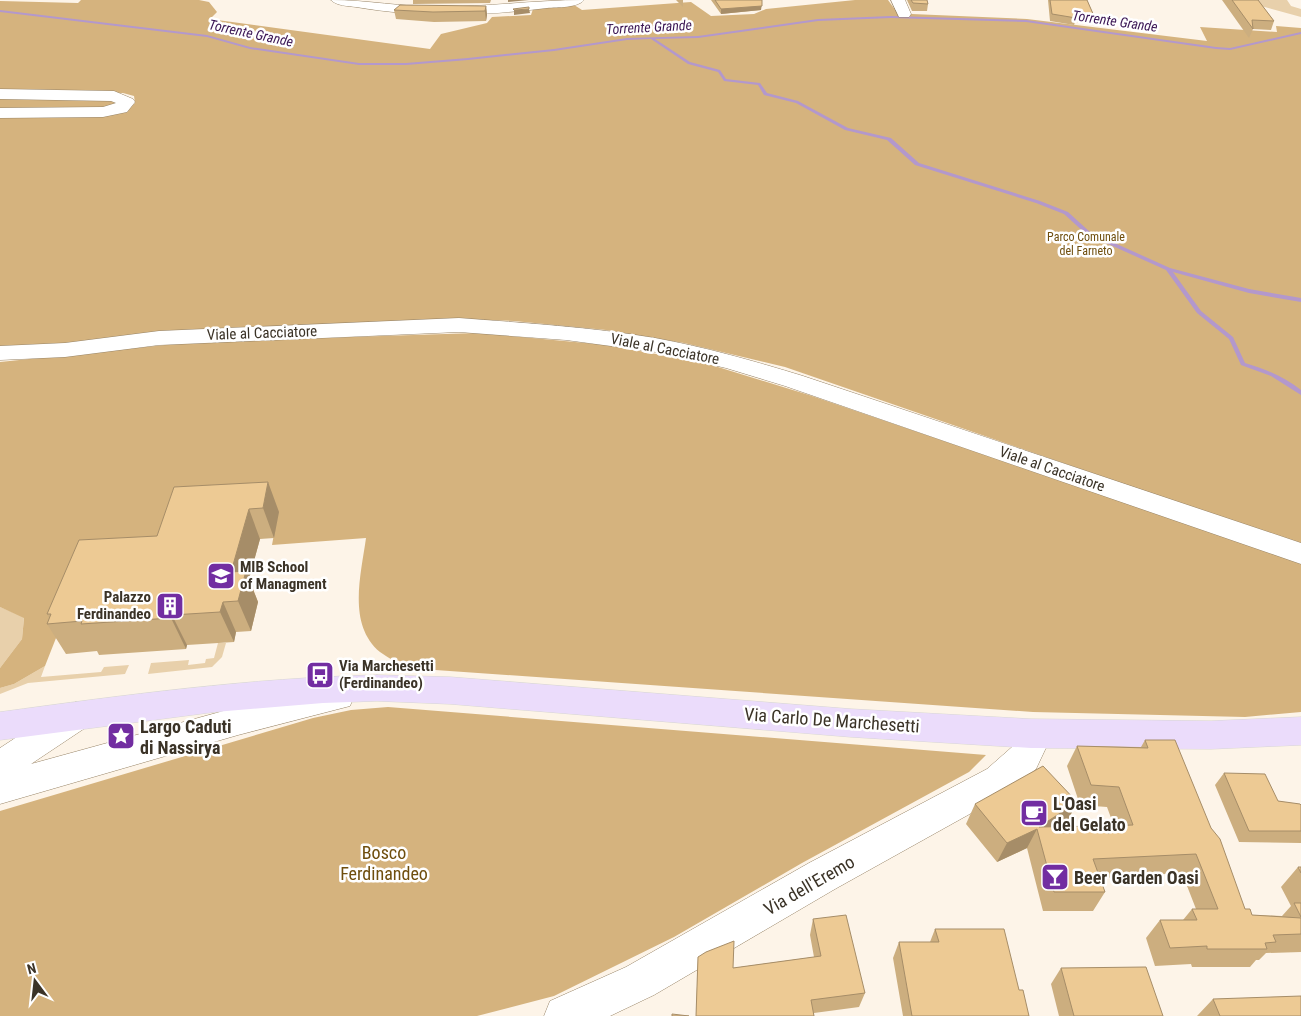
<svg xmlns="http://www.w3.org/2000/svg" width="1301" height="1016" viewBox="0 0 1301 1016" font-family="'Roboto Condensed',sans-serif">
	<rect width="100%" height="100%" fill="#fdf4e8"/>
	<path fill="#e8d0ab" d="M 1247,0 L 1287,0 L 1291,6 L 1301,9 L 1301,17 L 1250,3 Z
		M 0,607 L 24,617 L 22,639 L 0,668 Z
		M 218,643 L 226,643 L 222,657 L 212,667 L 148,674 L 151,663 L 189,660 L 188,665 L 205,663 L 206,659 L 214,658 Z
		M 129,665 L 125,674 L 28,683 L 0,694 L 0,688 L 14,684 L 45,666 L 41,677 L 101,672 L 104,667 Z"/>
	<path fill="#d5b37e" d="M 81,0 L 199,0 L 209,2 L 217,12 L 210,19 L 430,49 L 441,34 L 487,23 L 492,17 L 531,15 L 533,9 L 571,3 L 582,10 L 691,2 L 711,16 L 754,14 L 766,9 L 855,0 L 888,0 L 896,11 L 912,14 L 1027,19 L 1207,41 L 1200,27 L 1277,32 L 1276,26 L 1301,28 L 1301,545 L 785,367 L 684,343 L 606,330 L 514,321 L 452,319 L 20,346 L 0,346 L 0,116 L 126,111 L 135,103 L 134,96 L 123,93 L 0,91 L 0,1 L 78,3 Z
		M 0,97 L 106,99 L 119,103 L 113,107 L 0,110 Z
		M 477,333 L 607,345 L 705,363 L 809,395 L 1301,563 L 1301,712 L 1245,717 L 1033,712 L 407,668 C 398,663 388,658 380,652 C 347,624 361,575 366,538 L 272,545 L 278,512 L 179,544 L 91,549 L 45,666 L 14,684 L 0,688 L 0,668 L 22,639 L 24,618 L 0,607 L 0,362 L 194,342 Z
		M 388,707 L 986,755 L 969,772 L 802,863 L 674,937 L 554,996 L 477,1016 L 0,1016 L 0,811 L 313,718 L 351,710 Z"/>
	<g fill="none" stroke-linecap="round" stroke-linejoin="round">
		<path fill="#b398cc" fill-rule="evenodd" d="M 0,10 L 207,35 L 250,47 L 359,63 L 406,63 L 468,58 L 554,49 L 627,38 L 698,36 L 818,19 L 891,16 L 1026,20 L 1216,47 L 1230,48 L 1301,32 L 1301,34 L 1230,50 L 1216,49 L 1026,22 L 891,18 L 818,21 L 698,38 L 655,39 L 690,62 L 720,70 L 726,79 L 760,83 L 767,93 L 798,101 L 848,128 L 891,138 L 919,163 L 1040,201 L 1068,212 L 1090,232 L 1170,268 L 1249,289 L 1301,298 L 1301,302 L 1249,293 L 1173,272 L 1201,311 L 1233,337 L 1245,363 C 1266,369 1284,377 1301,390 L 1301,395 L 1271,376 L 1241,365 L 1229,339 L 1197,313 L 1166,270 L 1086,234 L 1064,214 L 1036,203 L 915,165 L 887,140 L 845,130 L 796,103 L 764,95 L 758,85 L 724,81 L 718,72 L 688,64 L 651,39 L 627,40 L 554,51 L 468,60 L 406,65 L 359,65 L 250,49 L 207,37 L 0,12 Z"/>
		<defs>
			<path id="minor" d="M 331,0 C 367,0 402,7 438,7 C 487,7 535,0 584,0 C 578,8 557,7 547,8 C 483,16 420,18 356,7 C 349,6 336,6 331,0 Z
				M 891,0 L 905,0 L 911,14 L 909,17 L 899,17 Z
				M 0,89 L 114,91 L 133,99 L 135,102 L 127,112 L 103,117 L 0,118 L 0,108 L 103,107 L 116,103 L 111,101 L 0,99 Z
				M 459,318 C 525,323 591,327 655,338 C 705,347 754,361 803,376 L 1301,543 L 1301,564 L 785,386 L 726,368 L 656,352 L 566,340 L 459,332 L 159,345 L 65,357 L 0,360 L 0,346 L 65,343 L 159,331 Z
				M 338,683 L 350,686 L 354,696 L 350,706 L 238,735 L 0,804 L 0,748 L 64,706 L 76,702 L 88,706 L 93,716 L 88,726 L 31,764 L 238,707 Z
				M 1035,721 L 1047,725 L 1052,735 L 1036,769 L 1011,791 L 835,889 L 654,995 L 610,1016 L 544,1016 L 550,1001 L 626,967 L 809,863 L 987,769 L 1012,747 L 1023,725 Z"/>
			<path id="major" d="M 377,675 L 450,677 L 851,709 L 1031,719 L 1211,721 L 1301,717 L 1301,745 L 1211,749 L 1031,748 L 851,737 L 450,704 L 377,701 L 323,703 L 215,712 L 0,740 L 0,712 C 125,695 250,678 377,675 Z"/>
		</defs>
		<use href="#minor" stroke="#988568" stroke-width="1"/>
		<use href="#major" stroke="#d8d6d4" stroke-width="1"/>
		<use href="#minor" fill="#fff" fill-rule="evenodd"/>
		<use href="#major" fill="#ebdcfb" fill-rule="evenodd"/>
	</g>
	<path fill="#ccae7f" d="M 413,0 L 491,0 L 490,3 L 413,4 Z
		M 676,0 L 683,0 L 683,7 Z
		M 711,0 L 762,0 L 761,10 L 721,14 Z
		M 907,0 L 927,0 L 928,4 L 927,11 L 912,11 Z
		M 1048,0 L 1087,0 L 1094,16 L 1092,23 L 1075,22 L 1074,25 L 1050,21 Z
		M 1222,0 L 1258,0 L 1274,21 L 1271,30 L 1253,29 L 1249,38 Z
		M 486,6 L 487,15 L 486,21 L 434,22 L 396,19 L 394,10 Z
		M 268,482 L 279,512 L 274,538 L 260,539 L 249,579 L 258,602 L 251,631 L 236,632 L 234,642 L 187,645 L 186,649 L 99,655 L 97,651 L 66,654 L 47,624 L 49,618 L 47,614 L 157,536 Z
		M 1145,740 L 1245,909 L 1252,915 L 1282,916 L 1291,906 L 1281,887 L 1298,867 L 1301,867 L 1301,952 L 1266,953 L 1259,960 L 1256,960 L 1250,967 L 1192,967 L 1191,964 L 1155,966 L 1146,938 L 1160,920 L 1183,920 L 1192,909 L 1196,909 L 1182,873 L 1100,878 L 1105,892 L 1093,911 L 1043,911 L 1027,848 L 997,862 L 966,824 L 975,804 L 1077,802 L 1067,822 L 1059,827 L 1104,829 L 1106,826 L 1114,826 L 1107,807 L 1080,805 L 1067,766 L 1077,746 L 1141,747 Z
		M 1224,773 L 1278,801 L 1301,805 L 1301,843 L 1239,842 L 1215,785 Z
		M 813,919 L 865,993 L 859,1007 L 814,1013 L 814,1016 L 696,1016 L 698,957 L 733,968 L 814,957 L 810,935 Z
		M 935,929 L 1019,990 L 1029,1016 L 903,1016 L 893,958 L 899,942 L 930,942 Z
		M 1061,968 L 1163,1016 L 1059,1016 L 1051,984 Z
		M 1213,999 L 1301,1016 L 1197,1016 Z"/>
	<path fill="#a68d68" d="M 508,0 L 529,0 L 508,2 Z
		M 762,0 L 761,10 L 721,14 L 721,9 Z
		M 486,6 L 487,15 L 486,21 L 485,11 Z
		M 529,9 L 530,13 L 514,15 L 514,10 Z
		M 268,482 L 279,512 L 274,538 L 263,508 Z
		M 249,509 L 260,539 L 249,579 L 258,602 L 251,631 L 238,601 L 231,572 Z
		M 223,602 L 236,632 L 234,642 L 220,612 Z
		M 172,615 L 187,645 L 186,649 L 171,618 Z
		M 1077,802 L 1067,822 L 1040,840 L 1039,827 Z
		M 1037,829 L 1027,848 L 997,862 L 1007,843 Z"/>
	<path fill="#edca94" stroke="#a68d68" d="M 715,0 L 762,0 L 762,6 L 721,9 Z
		M 911,0 L 927,0 L 928,4 L 913,3 Z
		M 1050,0 L 1087,0 L 1094,16 L 1077,15 L 1076,18 L 1052,14 Z
		M 1232,0 L 1258,0 L 1274,21 L 1252,20 L 1253,29 Z
		M 400,5 L 486,6 L 485,11 L 433,12 L 394,10 Z
		M 529,7 L 529,9 L 514,10 L 513,9 Z
		M 268,482 L 263,508 L 249,509 L 231,572 L 246,571 L 238,601 L 223,602 L 220,612 L 172,615 L 171,618 L 81,624 L 82,621 L 47,624 L 51,614 L 47,614 L 79,540 L 157,536 L 174,487 Z
		M 1145,740 L 1175,740 L 1211,828 L 1220,839 L 1245,909 L 1250,909 L 1252,915 L 1301,918 L 1301,934 L 1273,935 L 1276,942 L 1265,943 L 1267,949 L 1207,949 L 1207,946 L 1170,948 L 1160,920 L 1197,920 L 1192,909 L 1218,909 L 1196,854 L 1093,859 L 1105,892 L 1054,892 L 1037,829 L 1007,843 L 975,804 L 1043,766 L 1077,802 L 1039,827 L 1100,826 L 1109,834 L 1106,826 L 1133,825 L 1119,787 L 1091,785 L 1077,746 L 1148,748 Z
		M 1224,773 L 1265,774 L 1278,801 L 1300,804 L 1301,805 L 1301,831 L 1249,831 Z
		M 1298,867 L 1301,867 L 1301,873 Z
		M 1294,903 L 1301,903 L 1301,917 Z
		M 846,915 L 865,993 L 811,1000 L 814,1016 L 696,1016 L 698,957 L 706,952 L 734,941 L 733,968 L 821,956 L 813,919 Z
		M 935,929 L 1004,929 L 1019,990 L 1023,990 L 1029,1016 L 912,1016 L 899,942 L 939,942 Z
		M 1146,967 L 1163,1016 L 1074,1016 L 1061,968 Z
		M 1301,996 L 1301,1016 L 1220,1016 L 1213,999 Z
		M 672,1014 L 689,1016 L 672,1016 Z"/>
	<defs>
		<symbol id="university-square" viewBox="-11 -11 22 22"><rect x="-9" y="-9" width="18" height="18" rx="4" fill="#722da1" stroke="#fff"/><path d="M0-5L7-2L0 1L-7-2ZM-4 1L0 2.5L4 1V4Q0 6-4 4Z" fill="#fff"/></symbol>
		<symbol id="building-square" viewBox="-11 -11 22 22"><rect x="-9" y="-9" width="18" height="18" rx="4" fill="#722da1" stroke="#fff"/><path d="M-4-6H4V6H1V3H-1V6H-4ZM-2.5-4.3h1.7v1.8h-1.7ZM.8-4.3h1.7v1.8H.8ZM-2.5-1h1.7V.8h-1.7ZM.8-1h1.7V.8H.8Z" fill="#fff"/></symbol>
		<symbol id="bus-square" viewBox="-11 -11 22 22"><rect x="-9" y="-9" width="18" height="18" rx="4" fill="#722da1" stroke="#fff"/><path d="M-5-6H5V4H4V6H2V4H-2V6H-4V4H-5ZM-3.5-4V0h7V-4ZM-3.5 1.2v1.5H-2V1.2ZM2 1.2v1.5H3.5V1.2Z" fill="#fff"/></symbol>
		<symbol id="sight-square" viewBox="-11 -11 22 22"><rect x="-9" y="-9" width="18" height="18" rx="4" fill="#722da1" stroke="#fff"/><path d="M0-6L1.8-2.2L6-1.7L2.9 1.2L3.7 5.4L0 3.3L-3.7 5.4L-2.9 1.2L-6-1.7L-1.8-2.2Z" fill="#fff"/></symbol>
		<symbol id="cafe-square" viewBox="-11 -11 22 22"><rect x="-9" y="-9" width="18" height="18" rx="4" fill="#722da1" stroke="#fff"/><path d="M-5.5-4.5H6V0H3Q3 3.5 0 3.5H-2.5Q-5.5 3.5-5.5 0ZM3-3.2v2h1.7v-2ZM-6 4.5H4V6H-6Z" fill="#fff"/></symbol>
		<symbol id="bar-square" viewBox="-11 -11 22 22"><rect x="-9" y="-9" width="18" height="18" rx="4" fill="#722da1" stroke="#fff"/><path d="M-6-5H6L.8 .8V4.5H3.5V6h-7V4.5H-.8V.8Z" fill="#fff"/></symbol>
	</defs>
	<g fill-rule="evenodd">
		<use href="#university-square" x="205" y="560" width="32" height="32"/>
		<use href="#building-square" x="154" y="590" width="32" height="32"/>
		<use href="#bus-square" x="304" y="659" width="32" height="32"/>
		<use href="#sight-square" x="105" y="720" width="32" height="32"/>
		<use href="#cafe-square" x="1018" y="797" width="32" height="32"/>
		<use href="#bar-square" x="1039" y="861" width="32" height="32"/>
	</g>
	<g text-anchor="middle" dominant-baseline="central" stroke-width="5" stroke-linejoin="round" paint-order="stroke">
		<g font-size="12" fill="#6f4e0d" stroke="#fff">
			<text x="1086" y="237">Parco Comunale<tspan x="1086" dy="14">del Farneto</tspan></text>
		</g>
		<g font-size="14" font-style="italic" fill="#3a1554" stroke="#fff">
			<text transform="translate(1115 21) rotate(8)">Torrente Grande</text>
			<text transform="translate(649 27) rotate(-3)">Torrente Grande</text>
			<text transform="translate(251 33) rotate(12)">Torrente Grande</text>
		</g>
		<g font-size="15" fill="#3b3327" stroke="#fff">
			<text transform="translate(262 333) rotate(-2)">Viale al Cacciatore</text>
			<text transform="translate(665 349) rotate(11)">Viale al Cacciatore</text>
			<text transform="translate(1052 469) rotate(19)">Viale al Cacciatore</text>
		</g>
		<g font-size="15" font-weight="bold" fill="#3b3327" stroke="#fff" text-anchor="start">
			<text x="240" y="567">MIB School<tspan x="240" dy="17">of Managment</tspan></text>
			<text x="151" y="597" text-anchor="end">Palazzo<tspan x="151" dy="17">Ferdinandeo</tspan></text>
			<text x="339" y="666">Via Marchesetti<tspan x="339" dy="17">(Ferdinandeo)</tspan></text>
		</g>
		<g font-size="18" fill="#3b3327" stroke="#fff">
			<text transform="translate(832 720) rotate(4)">Via Carlo De Marchesetti</text>
			<text transform="translate(809 885) rotate(-30)">Via dell'Eremo</text>
		</g>
		<g font-size="18" font-weight="bold" fill="#3b3327" stroke="#fff" text-anchor="start">
			<text x="140" y="726">Largo Caduti<tspan x="140" dy="21">di Nassirya</tspan></text>
			<text x="1053" y="803">L'Oasi<tspan x="1053" dy="21">del Gelato</tspan></text>
			<text x="1074" y="877">Beer Garden Oasi</text>
		</g>
		<g font-size="18" fill="#6f4e0d" stroke="#fff">
			<text x="384" y="852">Bosco<tspan x="384" dy="21">Ferdinandeo</tspan></text>
		</g>
	</g>
	<g transform="translate(35 981) rotate(345)" stroke="#ffffff" stroke-width="4" paint-order="stroke">
	<path d="M0-4L9 19L0 12L-9 19Z" fill="#3b3327"/>
	<text y="-8" font-size="14" font-weight="bold" text-anchor="middle" fill="#3b3327">N</text>
	</g>
</svg>
